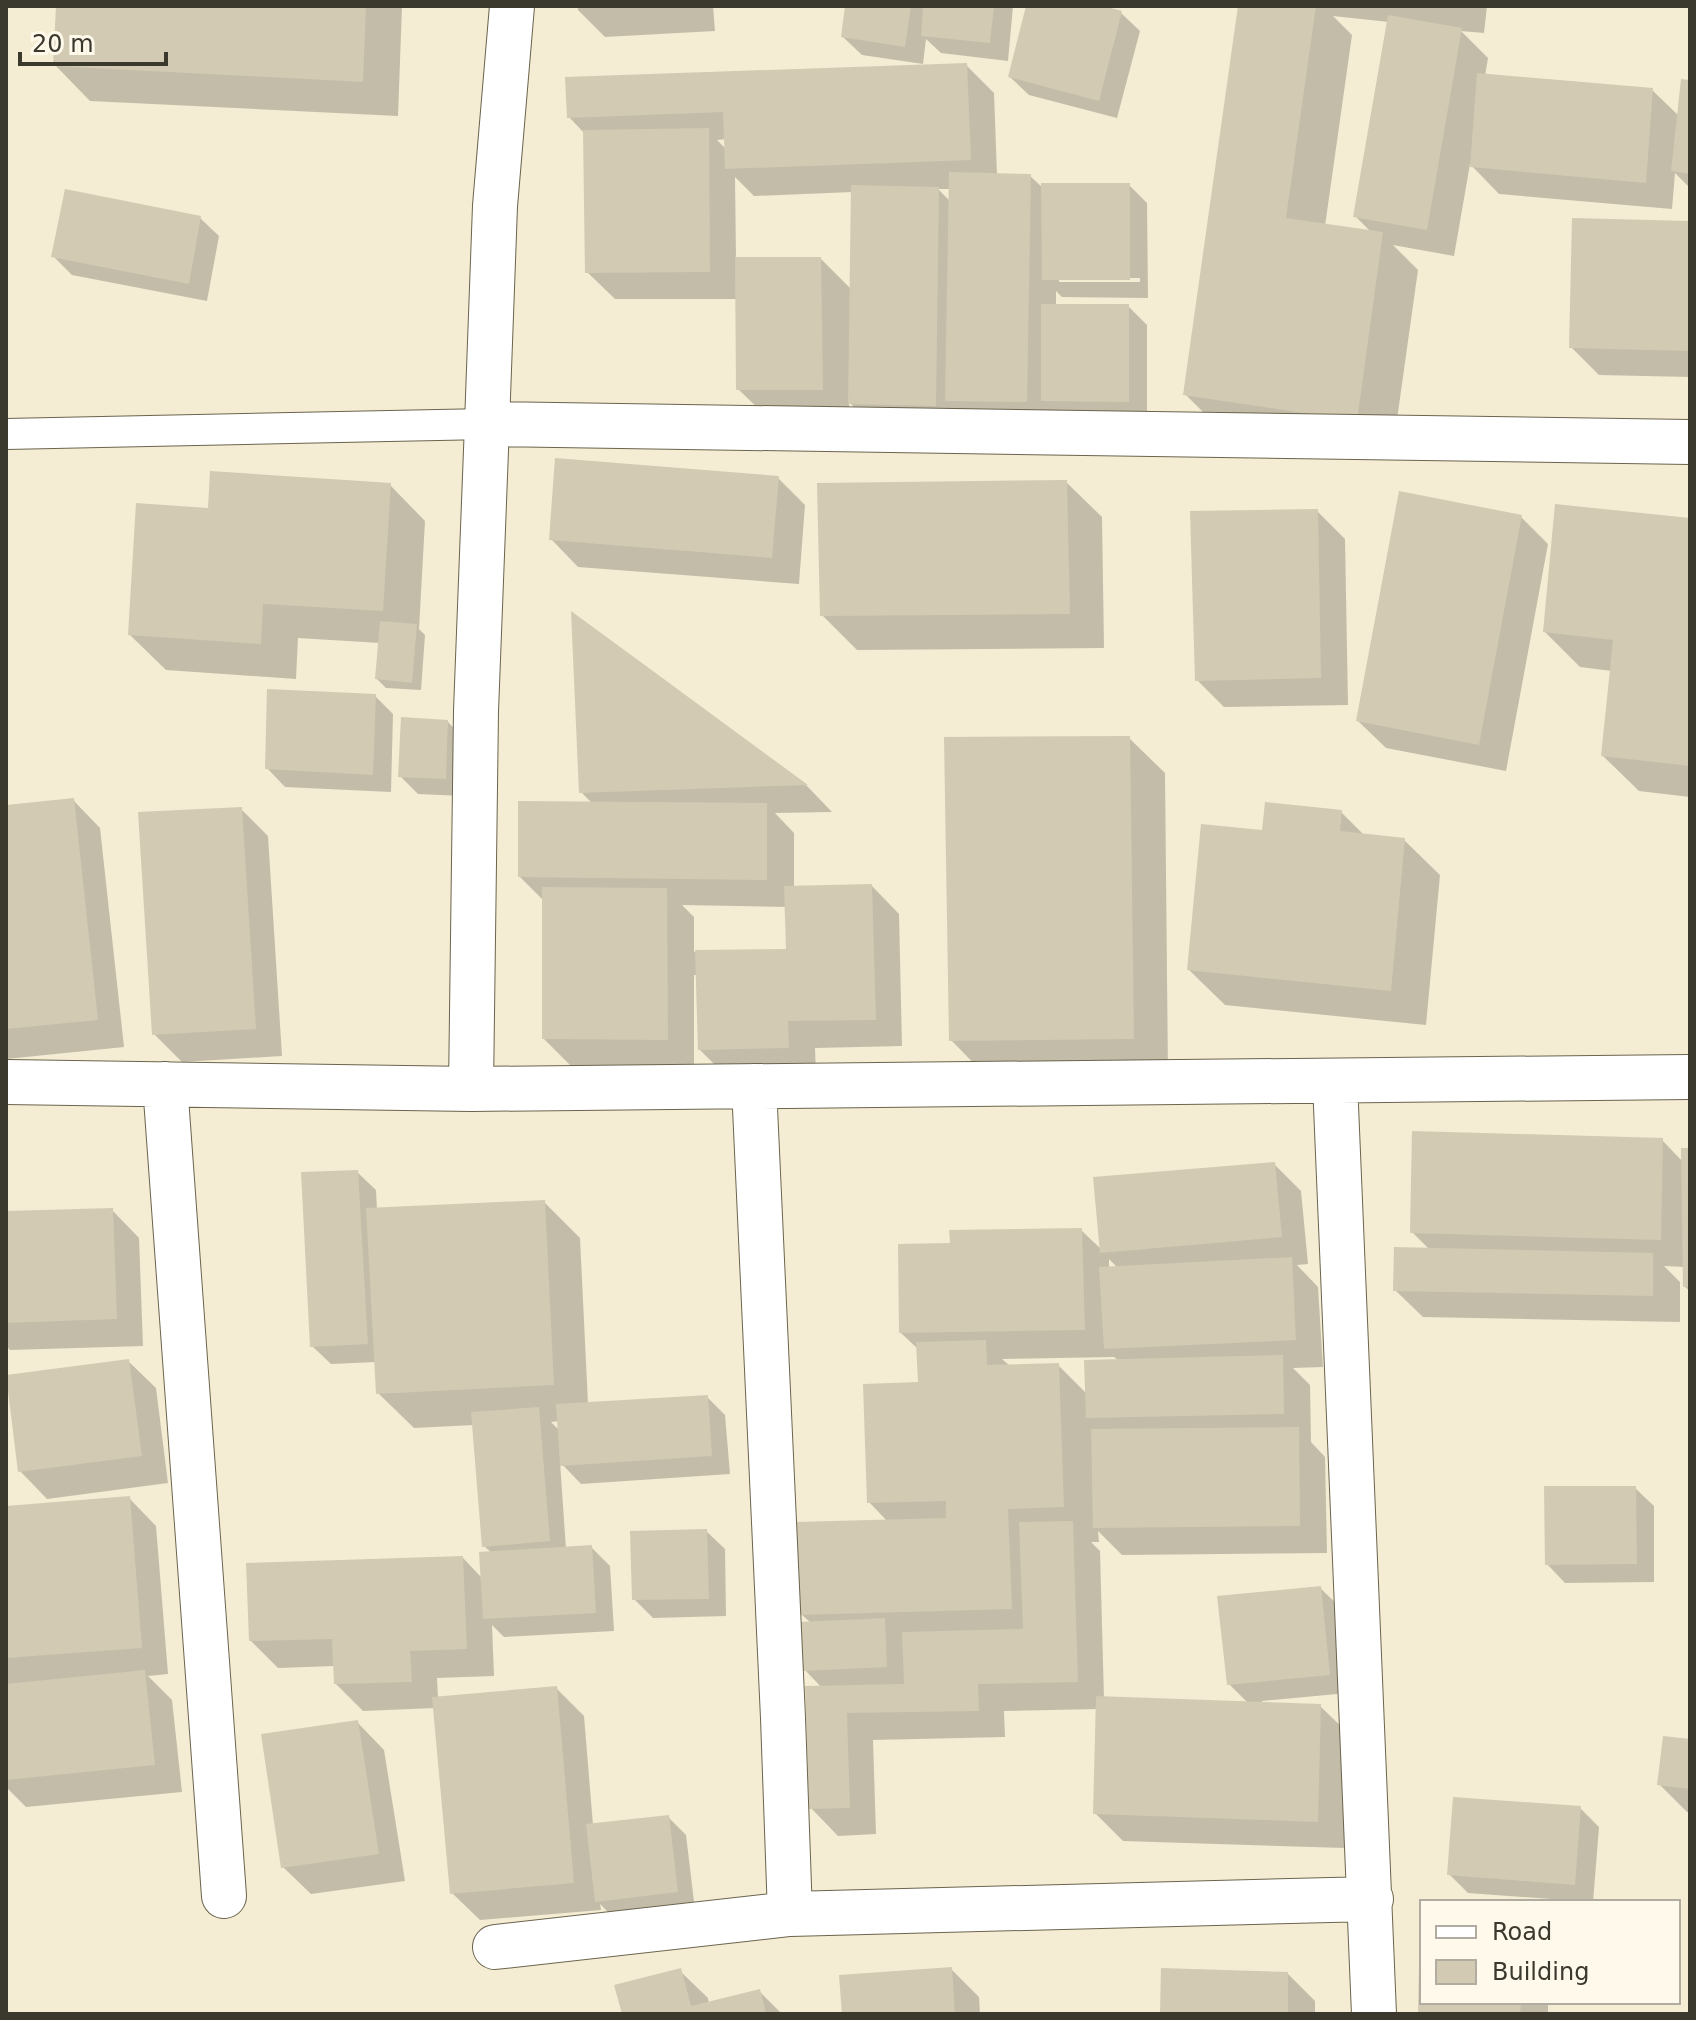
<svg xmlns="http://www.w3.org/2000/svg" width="1696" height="2020" viewBox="0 0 1696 2020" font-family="'DejaVu Sans',sans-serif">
	<rect width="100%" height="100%" fill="#f4ecd3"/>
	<path fill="#0003" fill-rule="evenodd" d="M 58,6 L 402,6 L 398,116 L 90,101 L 55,65 Z
		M 578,6 L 713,6 L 715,31 L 605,37 L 578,10 Z
		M 847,6 L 1013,6 L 1008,61 L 941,53 L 926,39 L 923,64 L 862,55 L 843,37 Z
		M 1028,6 L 1095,6 L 1121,13 L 1140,31 L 1117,118 L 1029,95 L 1010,77 Z
		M 1240,6 L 1487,6 L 1484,33 L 1461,31 L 1488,58 L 1485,76 L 1652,90 L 1679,116 L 1690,82 L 1690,188 L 1675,173 L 1672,209 L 1499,194 L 1470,164 L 1454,256 L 1393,245 L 1418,270 L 1392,455 L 1221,430 L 1185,394 ZM 1333,16 L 1389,22 L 1355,216 L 1372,233 L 1325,226 L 1352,35 Z
		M 966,65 L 994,93 L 997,175 L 1030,176 L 1043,188 L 1129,185 L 1147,203 L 1148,298 L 1062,297 L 1056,291 L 1056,306 L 1128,306 L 1147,325 L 1147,419 L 878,430 L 849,402 L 849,416 L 766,416 L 738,389 L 737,299 L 615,299 L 587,272 L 585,134 L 569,117 ZM 726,139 L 726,149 L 717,140 ZM 735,177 L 754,196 L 853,192 L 852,290 L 821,259 L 736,259 ZM 938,189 L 951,189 L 951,202 ZM 1059,278 L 1140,278 L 1140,282 L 1059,282 Z
		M 200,218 L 219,236 L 207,301 L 72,275 L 53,256 Z
		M 1690,223 L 1690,377 L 1599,375 L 1571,347 Z
		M 778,478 L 805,505 L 799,584 L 578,567 L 551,539 Z
		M 1066,482 L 1102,517 L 1104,648 L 857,650 L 822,615 Z
		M 390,485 L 425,521 L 419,629 L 425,635 L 421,690 L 386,688 L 377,679 L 380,643 L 298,638 L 296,679 L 166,670 L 130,635 Z
		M 1317,511 L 1345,539 L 1348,705 L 1224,707 L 1197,680 Z
		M 1521,517 L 1548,544 L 1506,771 L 1386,748 L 1358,721 Z
		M 1690,520 L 1690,797 L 1639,791 L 1603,756 L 1612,671 L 1580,667 L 1545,632 Z
		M 573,616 L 807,786 L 832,812 L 775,813 L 794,833 L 794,888 L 872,886 L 899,914 L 902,1046 L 815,1048 L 816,1075 L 727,1077 L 700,1050 L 698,975 L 694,975 L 694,1067 L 571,1066 L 544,1039 L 544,901 L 520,877 L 592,803 L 581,792 ZM 682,905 L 787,907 L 788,951 L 694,952 L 694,917 Z
		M 375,696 L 393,714 L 391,792 L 285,787 L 267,768 Z
		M 448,722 L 466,741 L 463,796 L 418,794 L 400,776 Z
		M 1129,738 L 1165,773 L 1168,1074 L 986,1076 L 951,1040 Z
		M 73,800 L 100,828 L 124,1047 L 6,1059 L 6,807 Z
		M 241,809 L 268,836 L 282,1056 L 182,1062 L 154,1034 Z
		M 1341,812 L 1365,836 L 1404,840 L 1440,875 L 1426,1025 L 1225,1005 L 1189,970 L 1264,832 Z
		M 1662,1140 L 1683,1162 L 1690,1150 L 1690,1291 L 1685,1287 L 1685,1267 L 1664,1266 L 1680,1282 L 1680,1322 L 1423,1317 L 1395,1290 L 1430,1250 L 1412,1232 Z
		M 1274,1164 L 1301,1191 L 1308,1264 L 1297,1265 L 1318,1287 L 1323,1367 L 1293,1368 L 1310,1385 L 1311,1442 L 1325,1457 L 1327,1553 L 1122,1555 L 1098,1531 L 1099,1542 L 1091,1542 L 1100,1551 L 1104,1699 L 1248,1703 L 1229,1684 L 1320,1588 L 1339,1606 L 1348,1693 L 1262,1701 L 1262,1704 L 1320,1706 L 1348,1733 L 1345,1848 L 1123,1841 L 1095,1813 L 1098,1709 L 1004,1711 L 1005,1737 L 873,1740 L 876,1834 L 838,1836 L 811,1808 L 822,1688 L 805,1670 L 811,1623 L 801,1614 L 888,1522 L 869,1502 L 920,1384 L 918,1349 L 901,1333 L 952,1245 L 1081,1230 L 1102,1250 ZM 1109,1259 L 1118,1268 L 1109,1268 ZM 1114,1357 L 1119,1361 L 1087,1394 L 1058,1365 L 1010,1366 L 1002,1359 Z
		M 357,1172 L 376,1190 L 377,1210 L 544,1202 L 580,1238 L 588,1404 L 707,1397 L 725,1415 L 730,1474 L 581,1484 L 560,1462 L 566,1549 L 591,1547 L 610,1566 L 614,1631 L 504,1637 L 492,1625 L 494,1676 L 437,1678 L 438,1698 L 556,1688 L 584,1716 L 593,1825 L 668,1817 L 686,1835 L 695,1910 L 616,1920 L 600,1904 L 601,1910 L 480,1920 L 452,1893 L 435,1708 L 363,1711 L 336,1684 L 335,1666 L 278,1668 L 250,1640 L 463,1558 L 482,1578 L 492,1553 L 484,1546 L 474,1425 L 414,1428 L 378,1393 L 376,1362 L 331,1364 L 312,1346 ZM 559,1421 L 560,1431 L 551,1422 Z
		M 112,1210 L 139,1238 L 143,1346 L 10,1350 L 6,1346 L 6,1213 Z
		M 128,1361 L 156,1388 L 168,1483 L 47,1499 L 20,1471 Z
		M 1635,1488 L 1654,1506 L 1654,1582 L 1565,1583 L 1547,1564 Z
		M 129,1498 L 156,1526 L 168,1674 L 148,1676 L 172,1700 L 182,1792 L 26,1807 L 6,1787 L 6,1508 Z
		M 706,1531 L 725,1549 L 726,1616 L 653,1618 L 634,1599 Z
		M 357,1722 L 384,1750 L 405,1881 L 311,1894 L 283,1867 Z
		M 1690,1741 L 1690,1812 L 1687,1812 L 1659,1784 Z
		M 1580,1808 L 1599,1827 L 1593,1902 L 1468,1893 L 1449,1874 Z
		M 1422,1958 L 1422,2002 L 1548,2002 L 1548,2014 L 1420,2014 Z
		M 951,1969 L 979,1997 L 980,2014 L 844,2014 Z
		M 680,1971 L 708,1998 L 709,2004 L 759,1991 L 782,2014 L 624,2014 Z
		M 1288,1974 L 1315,2001 L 1315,2014 L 1162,2014 Z"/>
	<path fill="#d2cab2" d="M 56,6 L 366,6 L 363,82 L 53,66 Z
		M 845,6 L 911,6 L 905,47 L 841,37 Z
		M 923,6 L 994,6 L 990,43 L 921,36 Z
		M 1026,6 L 1103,6 L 1122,11 L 1099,101 L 1008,77 Z
		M 1238,6 L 1316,6 L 1286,218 L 1383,232 L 1357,421 L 1183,395 Z
		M 1388,15 L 1462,28 L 1427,230 L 1353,217 Z
		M 967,63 L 971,160 L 725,169 L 723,112 L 567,118 L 565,77 Z
		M 1477,73 L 1653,88 L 1646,183 L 1470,167 Z
		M 1681,79 L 1690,80 L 1690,174 L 1671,171 Z
		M 709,128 L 710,272 L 585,273 L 583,130 Z
		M 949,172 L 1031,174 L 1027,402 L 945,401 Z
		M 1041,183 L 1130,183 L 1130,280 L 1042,280 Z
		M 851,185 L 939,187 L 936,406 L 848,404 Z
		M 65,189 L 201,216 L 189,284 L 51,257 Z
		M 1572,218 L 1690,221 L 1690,351 L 1569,348 Z
		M 735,257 L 821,257 L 823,390 L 736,390 Z
		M 1041,304 L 1129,304 L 1129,402 L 1041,401 Z
		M 555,458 L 779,476 L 772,558 L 549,540 Z
		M 210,471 L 391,483 L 383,611 L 263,604 L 261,644 L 128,635 L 136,503 L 208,508 Z
		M 1067,480 L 1070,614 L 820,616 L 817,483 Z
		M 1399,491 L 1522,515 L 1479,745 L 1356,721 Z
		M 1555,504 L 1690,518 L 1690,766 L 1601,756 L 1613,640 L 1543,632 Z
		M 1318,509 L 1321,678 L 1195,681 L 1190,511 Z
		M 571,611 L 657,674 L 808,785 L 579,793 Z
		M 380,621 L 417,624 L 412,683 L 375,679 Z
		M 267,689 L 376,694 L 373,775 L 265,769 Z
		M 401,717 L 448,720 L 446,779 L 398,777 Z
		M 1130,736 L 1134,1039 L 949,1041 L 944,737 Z
		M 74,798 L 98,1020 L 6,1029 L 6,805 Z
		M 518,801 L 767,803 L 767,880 L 518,877 Z
		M 1265,802 L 1342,810 L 1340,831 L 1405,838 L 1391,991 L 1187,970 L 1201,824 L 1262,830 Z
		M 242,807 L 256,1029 L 152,1035 L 138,812 Z
		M 872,884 L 876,1020 L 788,1021 L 789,1048 L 698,1050 L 695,950 L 786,949 L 784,886 Z
		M 542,887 L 667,888 L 668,1040 L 542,1039 Z
		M 1412,1131 L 1663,1138 L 1661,1240 L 1410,1233 Z
		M 1681,1148 L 1690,1148 L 1690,1287 L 1683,1287 Z
		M 1275,1162 L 1282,1237 L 1100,1253 L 1093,1177 Z
		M 358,1170 L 368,1344 L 310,1347 L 301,1172 Z
		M 545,1200 L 554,1385 L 376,1394 L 366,1208 Z
		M 113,1208 L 117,1319 L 6,1323 L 6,1211 Z
		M 1082,1228 L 1085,1330 L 899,1333 L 898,1244 L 950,1243 L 949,1230 Z
		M 1394,1247 L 1653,1253 L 1653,1296 L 1393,1291 Z
		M 1292,1257 L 1296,1340 L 1104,1349 L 1099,1267 Z
		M 986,1340 L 987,1365 L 1059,1363 L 1064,1507 L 1008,1509 L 1012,1609 L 799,1615 L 796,1522 L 946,1518 L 946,1501 L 867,1503 L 863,1384 L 918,1382 L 916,1342 Z
		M 1283,1355 L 1284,1414 L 1086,1418 L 1084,1360 Z
		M 129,1359 L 142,1456 L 18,1472 L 6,1375 Z
		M 708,1395 L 712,1456 L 560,1466 L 556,1404 Z
		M 539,1407 L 550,1541 L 482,1547 L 471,1412 Z
		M 1299,1427 L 1300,1526 L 1093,1528 L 1091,1429 Z
		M 1544,1486 L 1636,1486 L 1637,1564 L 1545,1565 Z
		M 130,1496 L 142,1648 L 6,1658 L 6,1506 Z
		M 1073,1521 L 1078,1682 L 978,1684 L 979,1711 L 847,1713 L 850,1808 L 809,1809 L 805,1686 L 904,1684 L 902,1632 L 1023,1629 L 1019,1522 Z
		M 707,1529 L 709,1599 L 632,1600 L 630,1531 Z
		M 592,1545 L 596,1613 L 483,1619 L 479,1552 Z
		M 463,1556 L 467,1649 L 410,1651 L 412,1682 L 334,1684 L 332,1639 L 249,1641 L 246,1563 Z
		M 1321,1586 L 1330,1675 L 1227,1685 L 1217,1596 Z
		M 885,1618 L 887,1667 L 803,1671 L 800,1622 Z
		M 145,1670 L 155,1765 L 6,1780 L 6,1684 Z
		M 557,1686 L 574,1883 L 450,1894 L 432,1697 Z
		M 1096,1696 L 1321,1704 L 1318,1822 L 1093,1814 Z
		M 358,1720 L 379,1854 L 281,1868 L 261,1734 Z
		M 1663,1736 L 1690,1739 L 1690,1789 L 1657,1785 Z
		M 1453,1797 L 1581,1806 L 1575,1885 L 1447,1875 Z
		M 669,1815 L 678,1892 L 595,1902 L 586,1824 Z
		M 1419,1966 L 1422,1966 L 1422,2002 L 1521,2002 L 1520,2014 L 1418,2014 Z
		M 952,1967 L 955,2014 L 842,2014 L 839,1975 Z
		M 681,1968 L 691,2006 L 760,1989 L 766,2014 L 622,2014 L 614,1985 Z
		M 1161,1968 L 1288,1972 L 1288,2014 L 1160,2014 Z"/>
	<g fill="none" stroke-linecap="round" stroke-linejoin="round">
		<defs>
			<path id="lane" d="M 6,434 L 487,424"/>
			<path id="street" d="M 487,424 L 1690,442
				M 6,1082 L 471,1089 L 1690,1077
				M 1335,1082 L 1374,2014
				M 165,1084 L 224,1896
				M 754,1086 L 783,1718 L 790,1914
				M 471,1089 L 476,711 L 487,424 L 495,206 L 512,6
				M 495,1947 L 790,1914 L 1371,1899"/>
		</defs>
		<use href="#lane" stroke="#6b644e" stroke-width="32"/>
		<use href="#street" stroke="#6b644e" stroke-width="46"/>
		<use href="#lane" stroke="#fff" stroke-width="30"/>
		<use href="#street" stroke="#fff" stroke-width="44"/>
	</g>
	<rect width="1696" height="2020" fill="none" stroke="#3b382e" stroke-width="16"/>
	<rect x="1420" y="1900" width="260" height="104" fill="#fef9ea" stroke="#b0ac9f" stroke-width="2"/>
	<rect x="1436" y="1926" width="40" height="12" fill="#ffffff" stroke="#b0ac9f" stroke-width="2"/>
	<text x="1492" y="1940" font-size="24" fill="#3b382e">Road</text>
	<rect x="1436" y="1960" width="40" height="24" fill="#d2cab2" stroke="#b0ac9f" stroke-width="2"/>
	<text x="1492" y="1980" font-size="24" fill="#3b382e">Building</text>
	<path d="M20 52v12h146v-12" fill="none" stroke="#3b382e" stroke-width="4"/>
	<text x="32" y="52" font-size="24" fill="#3b382e" stroke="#fef9ea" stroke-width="6" paint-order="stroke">20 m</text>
</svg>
